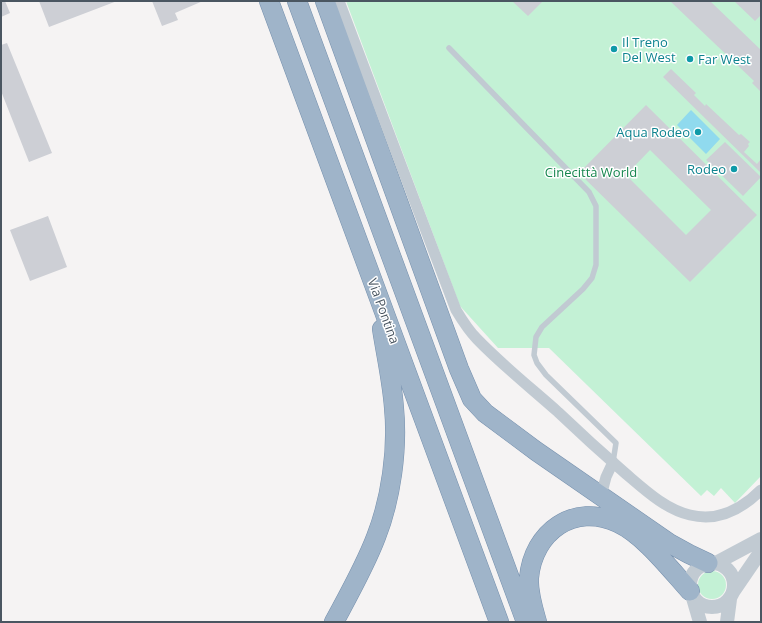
<svg xmlns="http://www.w3.org/2000/svg" width="762" height="623" viewBox="0 0 762 623" font-family="'Open Sans',sans-serif">
	<rect width="100%" height="100%" fill="#f5f3f3"/>
	<path fill="#c3f1d5" d="M 346,1 L 761,1 L 761,476 L 735,503 L 721,488 L 714,496 L 707,490 L 701,496 L 549,348 L 498,348 L 460,306 Z
		M698 585a14 14 0 1 1 28 0a14 14 0 1 1-28 0Z"/>
	<path fill="#90daee" d="M 691,110 L 720,139 L 706,154 L 677,125 Z"/>
	<path fill="#cdcfd5" fill-rule="evenodd" d="M 1,1 L 5,1 L 10,13 L 1,17 Z
		M 39,1 L 117,1 L 49,27 Z
		M 152,1 L 203,1 L 175,13 L 178,20 L 162,26 Z
		M 512,1 L 543,1 L 528,16 Z
		M 670,1 L 710,1 L 761,50 L 761,92 L 752,83 L 754,81 Z
		M 734,1 L 761,1 L 761,15 L 755,21 Z
		M 7,43 L 52,153 L 29,162 L 1,91 L 1,45 Z
		M 671,69 L 696,93 L 694,95 L 705,106 L 706,104 L 739,135 L 741,134 L 750,142 L 748,144 L 749,146 L 744,152 L 757,164 L 761,159 L 761,173 L 663,77 Z
		M 646,105 L 757,215 L 690,282 L 579,173 ZM 650,150 L 711,210 L 686,235 L 626,175 Z
		M 725,142 L 761,177 L 743,196 L 706,160 Z
		M 48,216 L 67,267 L 30,281 L 10,230 Z"/>
	<g fill="none" stroke-linecap="round" stroke-linejoin="round">
		<defs>
			<path id="trunk" d="M 269,1 L 499,622
				M 297,1 L 526,622
				M 325,1 L 459,369 L 472,399 L 485,413 L 536,451 L 669,543 L 689,554 L 708,563
				M 334,622 C 349,594 365,566 376,537 C 391,499 398,449 394,408 C 392,381 386,355 382,329
				M 537,622 C 533,608 528,592 529,578 C 533,532 574,502 618,523 C 644,535 670,569 690,591"/>
		</defs>
		<use href="#trunk" stroke="#7690ad" stroke-width="20"/>
		<path stroke="#c1cad2" stroke-width="5.5" d="M 449,48 L 589,192 L 596,206 L 596,265 L 592,278 L 583,289 L 542,327 L 536,337 L 534,355 L 537,363 L 546,375 L 616,443 L 613,462"/>
		<path stroke="#c1cad2" stroke-width="11" d="M 339,1 L 456,310 C 462,320 469,331 477,339 C 502,365 531,388 558,412 C 580,433 602,453 625,473 C 645,490 665,509 690,515 C 718,522 742,509 761,490
			M 601,496 L 606,477 L 613,462"/>
		<path stroke="#c1cad2" stroke-width="14" d="M690 585a22 22 0 1 1 44 0a22 22 0 1 1-44 0Z
			M 716,563 L 761,539
			M 733,592 L 761,551
			M 693,598 L 700,622
			M 727,622 L 730,599"/>
		<use href="#trunk" stroke="#9fb4c9" stroke-width="19"/>
	</g>
	<g fill="#0f9aa8" stroke="#fff" stroke-width="1.5">
		<circle cx="614" cy="49" r="4"/>
		<circle cx="690" cy="59" r="4"/>
		<circle cx="698" cy="132" r="4"/>
		<circle cx="734" cy="169" r="4"/>
	</g>
	<g text-anchor="middle" dominant-baseline="central" stroke-width="3" stroke-linejoin="round" paint-order="stroke">
		<g font-size="13" fill="#0d838f" stroke="#fff" text-anchor="start">
			<text x="622" y="42">Il Treno<tspan x="622" dy="15">Del West</tspan></text>
			<text x="698" y="59">Far West</text>
			<text x="690" y="132" text-anchor="end">Aqua Rodeo</text>
			<text x="726" y="169" text-anchor="end">Rodeo</text>
		</g>
		<g font-size="13" fill="#17864f" stroke="#fff">
			<text x="591" y="172">Cinecittà World</text>
		</g>
		<g font-size="13" fill="#4a5661" stroke="#fff">
			<text transform="translate(384 311) rotate(70)">Via Pontina</text>
		</g>
	</g>
	<rect width="762" height="623" fill="none" stroke="#4a5661" stroke-width="4"/>
</svg>
